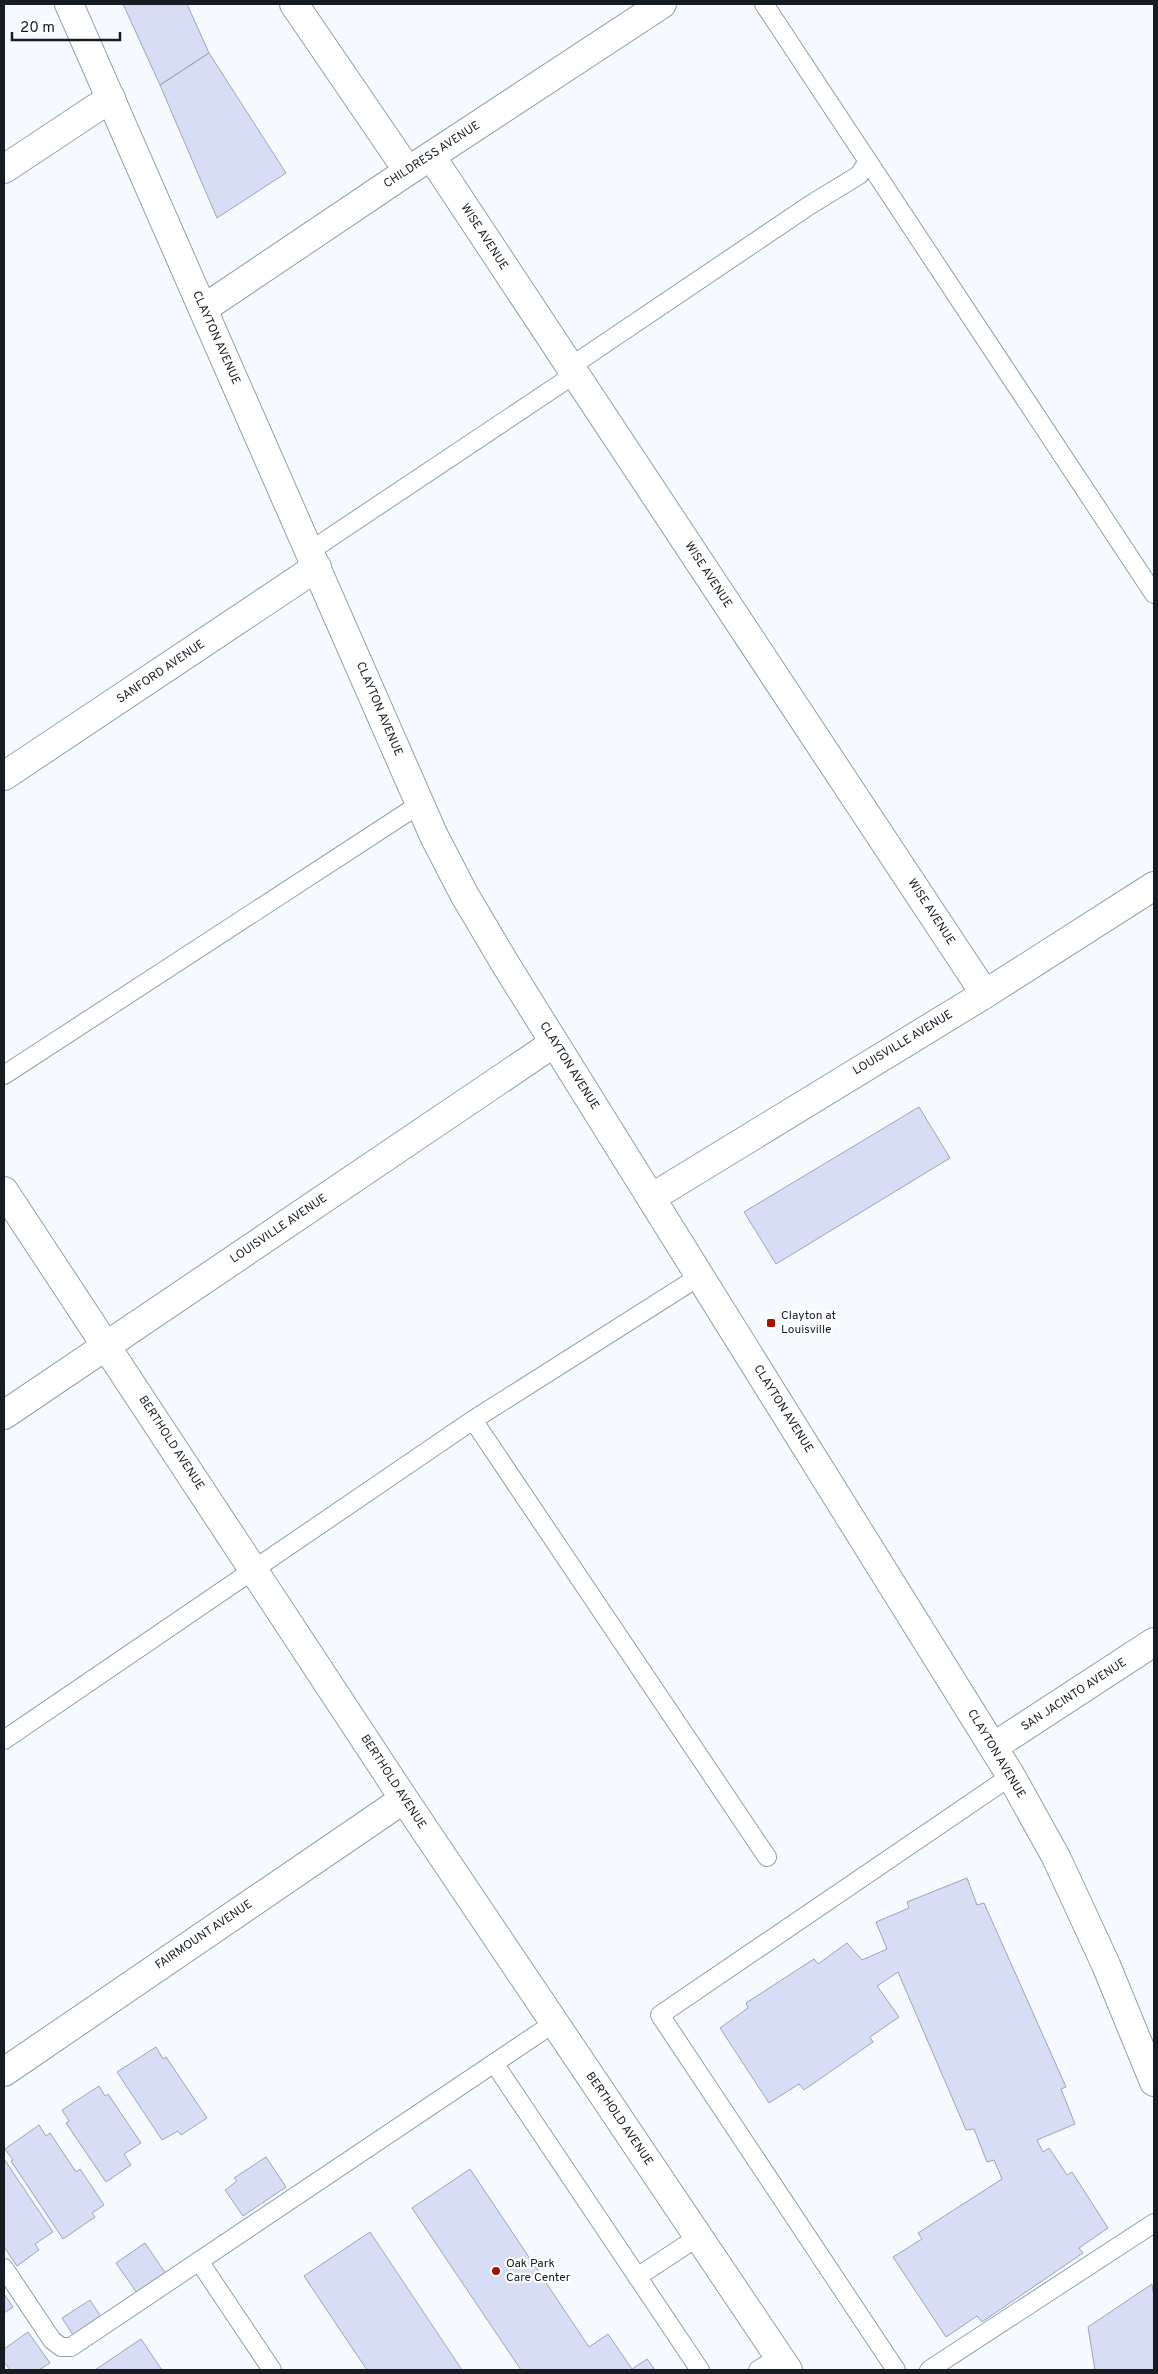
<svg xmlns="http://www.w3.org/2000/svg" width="1158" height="2374" viewBox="0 0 1158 2374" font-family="Overpass,sans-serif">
	<rect width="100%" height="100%" fill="#f6fafe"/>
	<path fill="#d6ddf4" stroke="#9da3b9" d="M 123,4 L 187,4 L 209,53 L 160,85 Z
		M 209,53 L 286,173 L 217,218 L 160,85 Z
		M 919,1107 L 950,1158 L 776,1264 L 744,1212 Z
		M 967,1878 L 977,1905 L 984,1903 L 1066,2087 L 1061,2089 L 1075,2124 L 1037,2140 L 1043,2152 L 1049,2148 L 1067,2175 L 1072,2172 L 1108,2228 L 1079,2248 L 1083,2253 L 982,2322 L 977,2316 L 946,2337 L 893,2257 L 922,2239 L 918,2233 L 1002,2179 L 994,2160 L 987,2162 L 974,2129 L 966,2130 L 898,1972 L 877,1986 L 899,2017 L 870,2037 L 873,2042 L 804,2090 L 799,2084 L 769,2103 L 720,2028 L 748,2008 L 746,2003 L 814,1959 L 818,1964 L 847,1943 L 862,1960 L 887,1949 L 876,1922 L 909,1908 L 907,1902 Z
		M 156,2047 L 163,2059 L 166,2057 L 207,2118 L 181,2135 L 178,2131 L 162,2140 L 117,2072 Z
		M 99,2086 L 105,2096 L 108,2094 L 141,2143 L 124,2154 L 131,2165 L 106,2182 L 66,2123 L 69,2121 L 62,2110 Z
		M 39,2125 L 46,2136 L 50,2133 L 76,2172 L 80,2169 L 104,2205 L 92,2213 L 95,2217 L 63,2239 L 11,2161 L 13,2160 L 5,2149 Z
		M 266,2157 L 286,2187 L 243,2216 L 225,2190 L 237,2181 L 234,2178 Z
		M 4,2159 L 53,2232 L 35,2244 L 39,2250 L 17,2266 L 4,2247 Z
		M 470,2169 L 589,2347 L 608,2334 L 632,2369 L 647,2359 L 655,2370 L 521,2370 L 412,2208 Z
		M 370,2232 L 462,2370 L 367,2370 L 304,2276 Z
		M 145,2243 L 166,2274 L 137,2293 L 116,2263 Z
		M 1152,2284 L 1154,2297 L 1154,2370 L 1095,2370 L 1088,2327 Z
		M 4,2294 L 13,2307 L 4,2313 Z
		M 90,2300 L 101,2317 L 73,2335 L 62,2318 Z
		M 28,2332 L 50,2363 L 39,2370 L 10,2370 L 4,2362 L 4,2349 Z
		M 141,2339 L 162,2370 L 95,2370 Z"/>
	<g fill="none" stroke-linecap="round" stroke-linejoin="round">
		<defs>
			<path id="lane" d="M 764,4 L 1154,594
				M 570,367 L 810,205 L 859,175 L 868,161
				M 310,551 L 575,374
				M 4,1075 L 420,804
				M 473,1420 L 767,1857
				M 4,1740 L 473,1420 L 700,1276
				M 494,2063 L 700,2370
				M 199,2261 L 272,2370
				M 4,2268 L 52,2340 L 61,2347 L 71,2347 L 554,2023
				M 637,2277 L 698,2237
				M 758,2370 L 779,2357
				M 896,2370 L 660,2015 L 1011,1776
				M 929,2370 L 1154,2223"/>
			<path id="street" d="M 294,4 L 408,171
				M 431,156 L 985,994
				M 4,169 L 111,98
				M 203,309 L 408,171 L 662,4
				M 4,776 L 317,567
				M 4,1191 L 404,1799 L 788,2370
				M 651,1198 L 985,994 L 1154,886
				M 4,1415 L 554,1043
				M 993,1747 L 1154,1642
				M 4,2072 L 404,1799"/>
			<path id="secondary" d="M 69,4 L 434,836 L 464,894 L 506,965 L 1011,1776 L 1056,1857 L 1106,1965 L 1154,2082"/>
		</defs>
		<use href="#lane" stroke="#8da0b1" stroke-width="20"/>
		<use href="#street" stroke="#8da0b1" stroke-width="30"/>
		<use href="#secondary" stroke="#8da0b1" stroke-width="30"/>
		<use href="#lane" stroke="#fff" stroke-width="18"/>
		<use href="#street" stroke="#fff" stroke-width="28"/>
		<use href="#secondary" stroke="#fff" stroke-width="28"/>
	</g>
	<g fill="#a61401" stroke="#fff" stroke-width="2">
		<rect x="766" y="1318" width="10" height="10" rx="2.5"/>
		<circle cx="496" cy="2271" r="5"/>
	</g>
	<g text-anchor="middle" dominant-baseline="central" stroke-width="4.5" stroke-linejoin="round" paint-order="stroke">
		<g font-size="12" fill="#151c22" stroke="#fff">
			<text transform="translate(432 155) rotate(-33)">CHILDRESS AVENUE</text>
			<text transform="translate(484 237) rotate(57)">WISE AVENUE</text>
			<text transform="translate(216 338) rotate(66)">CLAYTON AVENUE</text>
			<text transform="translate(708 575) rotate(57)">WISE AVENUE</text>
			<text transform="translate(161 672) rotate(-34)">SANFORD AVENUE</text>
			<text transform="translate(379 709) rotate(67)">CLAYTON AVENUE</text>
			<text transform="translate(931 912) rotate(57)">WISE AVENUE</text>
			<text transform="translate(903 1043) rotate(-31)">LOUISVILLE AVENUE</text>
			<text transform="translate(569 1066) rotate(58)">CLAYTON AVENUE</text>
			<text transform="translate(279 1229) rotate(-34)">LOUISVILLE AVENUE</text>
			<text transform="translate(783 1409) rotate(58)">CLAYTON AVENUE</text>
			<text transform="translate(171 1443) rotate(57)">BERTHOLD AVENUE</text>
			<text transform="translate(1074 1695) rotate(-33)">SAN JACINTO AVENUE</text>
			<text transform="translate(996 1754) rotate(59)">CLAYTON AVENUE</text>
			<text transform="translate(393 1782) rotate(57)">BERTHOLD AVENUE</text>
			<text transform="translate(204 1935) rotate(-34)">FAIRMOUNT AVENUE</text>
			<text transform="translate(619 2119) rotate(56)">BERTHOLD AVENUE</text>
		</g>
		<g font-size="12" fill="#151c22" stroke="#fff" text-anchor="start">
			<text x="781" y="1316">Clayton at<tspan x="781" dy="14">Louisville</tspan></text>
			<text x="506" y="2264">Oak Park<tspan x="506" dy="14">Care Center</tspan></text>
		</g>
	</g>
	<rect width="1158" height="2374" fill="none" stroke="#151c22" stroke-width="10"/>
	<path d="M12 32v8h108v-8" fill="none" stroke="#151c22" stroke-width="2.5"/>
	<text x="20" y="32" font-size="15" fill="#151c22" stroke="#ffffff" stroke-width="4" paint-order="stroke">20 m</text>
</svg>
